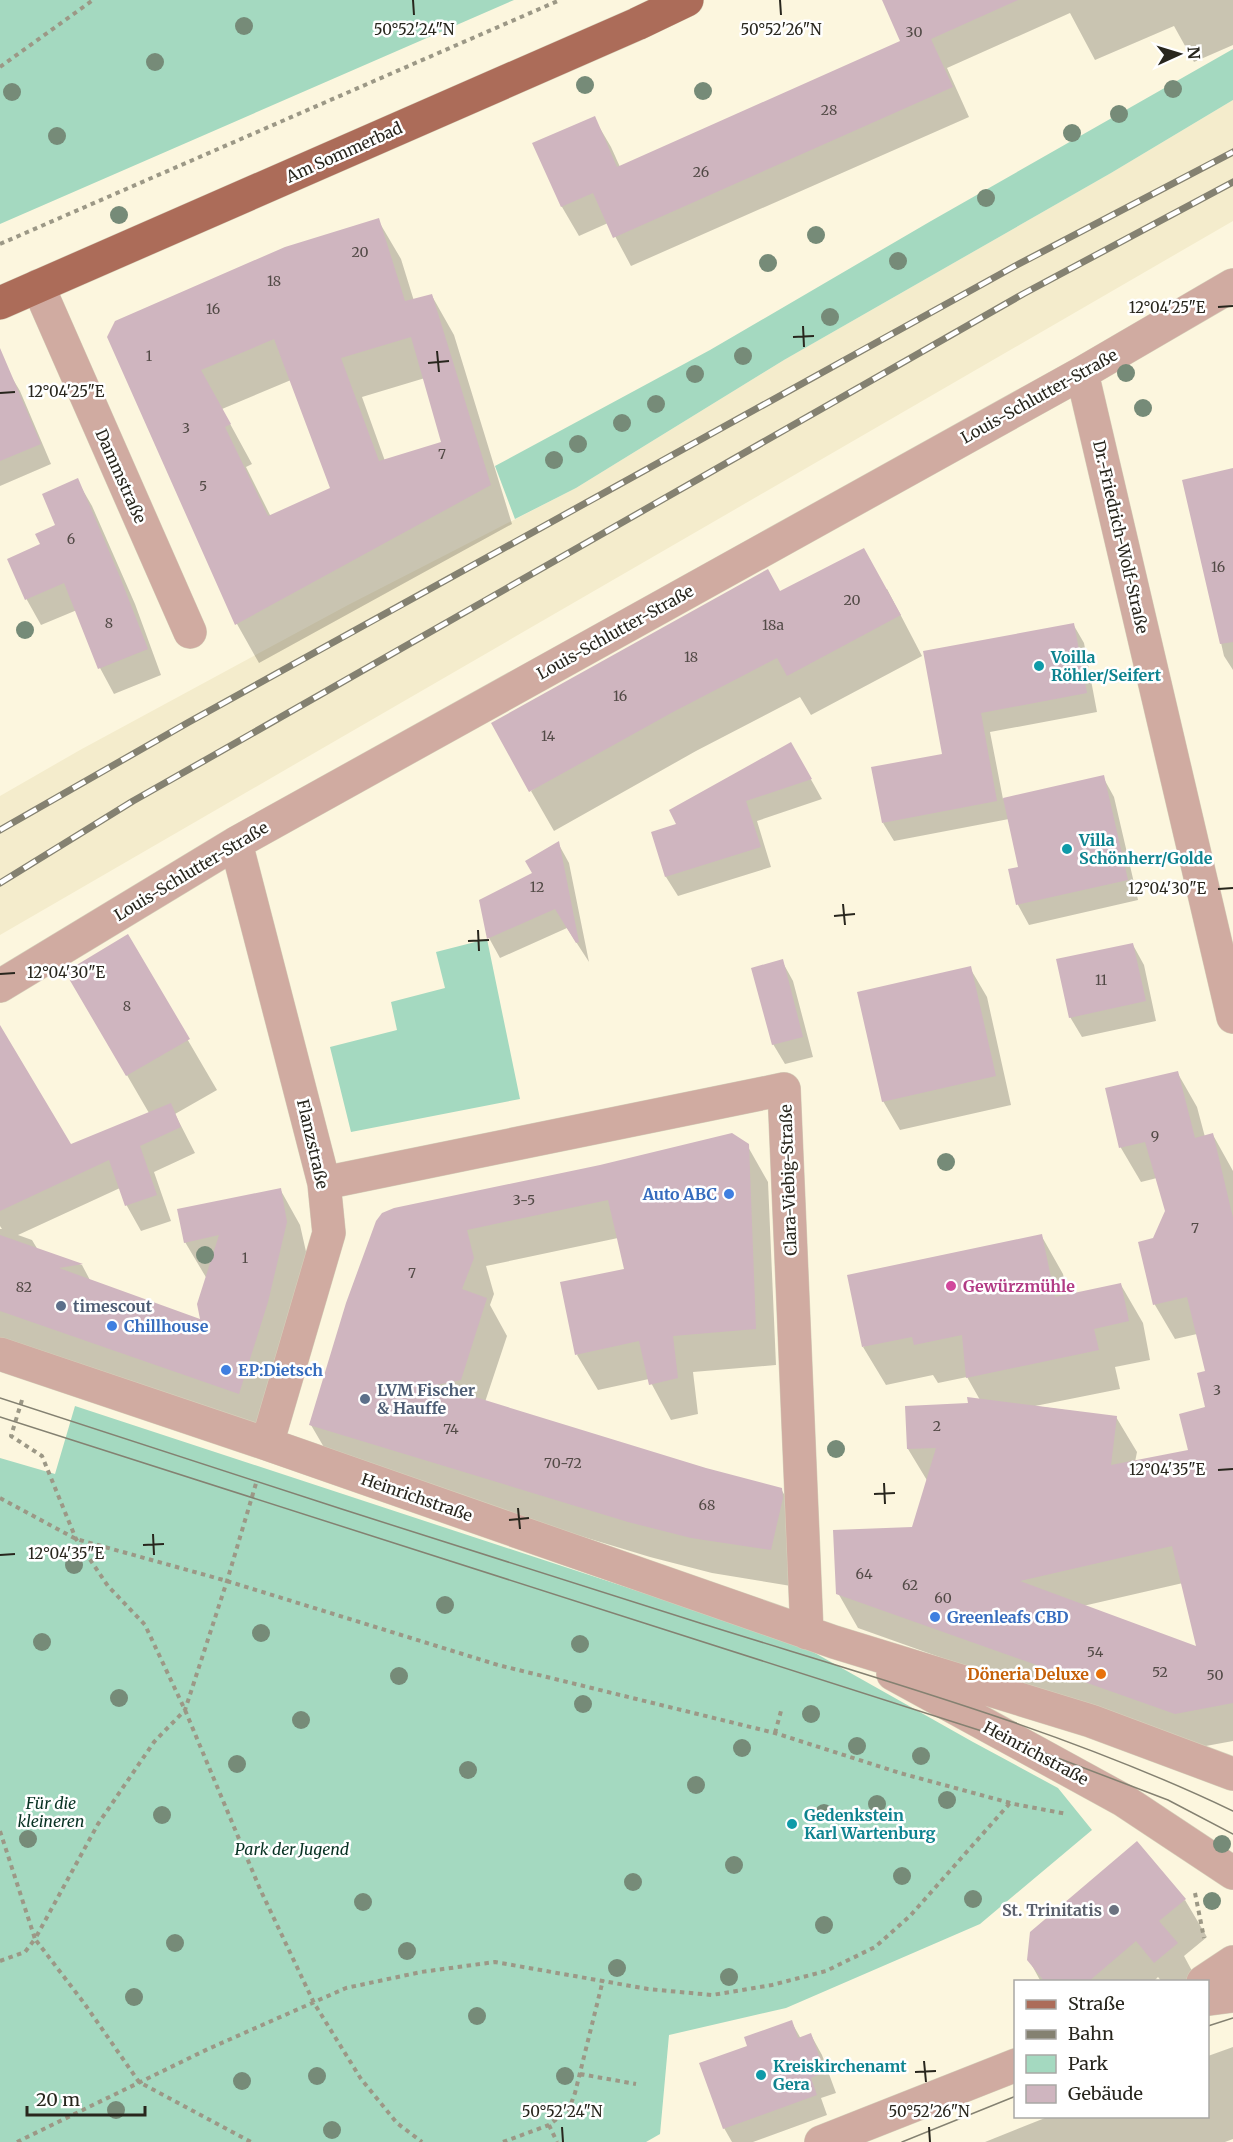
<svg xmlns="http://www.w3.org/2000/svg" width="1233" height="2142" viewBox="0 0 1233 2142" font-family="Merriweather,serif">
	<rect width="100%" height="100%" fill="#fcf6de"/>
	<path fill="#f4eccc" d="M 1233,100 L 1233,221 L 0,935 L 0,796 L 80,750 L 348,605 L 576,488 L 784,360 L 1111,173 Z"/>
	<path fill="#a4d9c0" d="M 0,0 L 514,0 L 0,224 Z
		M 1233,49 L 1233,100 L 1111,173 L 784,360 L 576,488 L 515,519 L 495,466 L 710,350 L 931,221 Z
		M 487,939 L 520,1099 L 351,1132 L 330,1047 L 397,1030 L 391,1002 L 445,988 L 436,952 Z
		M 75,1406 L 799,1644 L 973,1742 L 1058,1788 L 1092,1830 L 980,1924 L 786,2008 L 669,2035 L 660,2134 L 646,2142 L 0,2142 L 0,1458 L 55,1474 Z"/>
	<path fill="#0003" fill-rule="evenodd" d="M 883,0 L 1233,0 L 1233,45 L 1194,62 L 1174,26 L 1095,60 L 1070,13 L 947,68 L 969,117 L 631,266 L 608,223 L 579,236 L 562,207 L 534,144 L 594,118 L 611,147 L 620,167 L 902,42 Z
		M 378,220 L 401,259 L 414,301 L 432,296 L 454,335 L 512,524 L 259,663 L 237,624 L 108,337 ZM 425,378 L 443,443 L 385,461 L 362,397 ZM 291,380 L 332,489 L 271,517 L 246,467 L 252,464 L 222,409 Z
		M 8,371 L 20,391 L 51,464 L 0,486 L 0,375 Z
		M 1233,470 L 1233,670 L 1224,656 L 1184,481 Z
		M 77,480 L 92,506 L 135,604 L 161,675 L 114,694 L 100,668 L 77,610 L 41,625 L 27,600 L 9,559 L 42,545 L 57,526 Z
		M 887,589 L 922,656 L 811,715 L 800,697 L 696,751 L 554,831 L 531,791 L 780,593 Z
		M 1073,624 L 1084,643 L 1097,712 L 990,732 L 1003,799 L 1103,777 L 1114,797 L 1138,900 L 1029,925 L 1018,905 L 1010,871 L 1020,868 L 1009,819 L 894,841 L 883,823 L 944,755 L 925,652 Z
		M 791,744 L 822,799 L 757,821 L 771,867 L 678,896 L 666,877 L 678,824 Z
		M 558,843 L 569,863 L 589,962 L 567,928 L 500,958 L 489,938 L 481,901 L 534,874 Z
		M 127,936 L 217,1090 L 175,1114 L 195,1153 L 154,1172 L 171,1221 L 141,1231 L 127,1206 L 120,1188 L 18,1235 L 32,1240 L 38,1250 L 82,1265 L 91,1282 L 202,1321 L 207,1279 L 185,1242 L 280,1189 L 300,1225 L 307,1256 L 259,1429 L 0,1339 L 0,1229 L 2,1229 L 0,1226 L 0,1028 L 70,1146 L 149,1113 L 67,972 Z
		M 1133,945 L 1144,965 L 1156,1021 L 1082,1037 L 1070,1017 Z
		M 782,961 L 793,981 L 813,1057 L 785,1064 L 773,1044 Z
		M 970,968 L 987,997 L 1011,1105 L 900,1130 L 883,1101 Z
		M 1177,1072 L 1197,1107 L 1205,1137 L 1213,1135 L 1233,1171 L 1233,1741 L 1195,1748 L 858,1628 L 838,1593 L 914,1529 L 928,1482 L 908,1449 L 907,1407 L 969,1404 L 980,1400 L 967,1377 L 938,1383 L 933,1375 L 886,1385 L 863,1347 L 1041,1235 L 1063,1274 L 1068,1296 L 1121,1285 L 1143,1323 L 1150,1360 L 1115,1367 L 1120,1389 L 1035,1406 L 1116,1417 L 1137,1452 L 1135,1462 L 1190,1452 L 1207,1408 L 1206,1372 L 1197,1334 L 1175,1339 L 1155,1305 L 1140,1243 L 1154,1240 L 1166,1211 L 1157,1178 L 1141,1182 L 1121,1148 L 1107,1089 ZM 1183,1583 L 1198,1648 L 1083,1606 Z
		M 747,1145 L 768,1182 L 776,1365 L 693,1372 L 698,1414 L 671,1420 L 649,1379 L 598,1390 L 577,1355 L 625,1270 L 618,1238 L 486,1266 L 494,1294 L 490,1305 L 507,1336 L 485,1402 L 706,1469 L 781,1489 L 802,1525 L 791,1586 L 712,1573 L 650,1557 L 332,1461 L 311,1425 L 377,1222 Z
		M 1185,1900 L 1207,1937 L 1184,1956 L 1198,1982 L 1162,1982 L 1158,1977 L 1153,1982 L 1041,1982 L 1029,1960 Z
		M 791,2021 L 801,2039 L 811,2035 L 822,2055 L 836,2093 L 821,2098 L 827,2115 L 753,2142 L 732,2142 L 724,2128 Z
		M 1233,2047 L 1233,2139 L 1225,2142 L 985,2142 L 1050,2116 L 1208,2116 L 1208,2056 Z"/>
	<path fill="#cfb5bf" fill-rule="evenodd" d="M 882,0 L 1018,0 L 931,39 L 953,87 L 613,238 L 593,193 L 561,207 L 532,143 L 595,116 L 617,167 L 900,41 Z
		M 379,218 L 405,301 L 432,294 L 491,485 L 235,625 L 107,337 L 115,321 L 285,247 ZM 411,337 L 441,442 L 379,461 L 341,358 ZM 274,339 L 330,488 L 268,516 L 225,427 L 231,424 L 201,370 Z
		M 0,348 L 41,444 L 0,461 Z
		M 1233,468 L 1233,642 L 1220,644 L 1182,480 Z
		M 78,478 L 120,577 L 148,649 L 98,669 L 64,583 L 25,600 L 7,559 L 40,544 L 35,534 L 55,525 L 42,494 Z
		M 864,548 L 901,615 L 787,676 L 777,658 L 673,712 L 529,792 L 491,723 L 768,569 L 780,591 Z
		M 1074,623 L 1087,693 L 981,713 L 997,801 L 882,823 L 871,767 L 942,754 L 923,651 Z
		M 791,742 L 812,779 L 746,801 L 761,847 L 665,877 L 651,832 L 676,824 L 669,810 Z
		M 1104,775 L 1128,880 L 1016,905 L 1008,869 L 1018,867 L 1003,798 Z
		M 559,841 L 579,942 L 576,943 L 555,909 L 487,939 L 479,900 L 532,873 L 525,861 Z
		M 128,934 L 190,1039 L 126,1076 L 65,972 Z
		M 1133,943 L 1146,1001 L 1069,1018 L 1056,959 Z
		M 783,959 L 803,1037 L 772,1045 L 751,968 Z
		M 971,966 L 996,1076 L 882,1102 L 857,992 Z
		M 0,1025 L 71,1144 L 171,1103 L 181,1127 L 140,1146 L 157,1195 L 125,1206 L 109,1160 L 0,1211 Z
		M 1178,1071 L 1195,1138 L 1213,1133 L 1233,1218 L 1233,1703 L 1175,1714 L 836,1594 L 833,1530 L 912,1527 L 936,1448 L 907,1449 L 905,1406 L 968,1403 L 967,1397 L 1117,1416 L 1111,1465 L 1188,1450 L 1179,1414 L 1205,1407 L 1197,1373 L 1205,1371 L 1187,1297 L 1153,1305 L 1138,1242 L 1153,1238 L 1165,1211 L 1145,1142 L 1119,1148 L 1105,1088 ZM 1172,1546 L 1196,1646 L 1020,1581 Z
		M 732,1133 L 749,1144 L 756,1329 L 673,1336 L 678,1378 L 649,1385 L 639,1341 L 575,1355 L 560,1282 L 624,1269 L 608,1200 L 467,1230 L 474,1258 L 462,1289 L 487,1298 L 461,1380 L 436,1385 L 706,1468 L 782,1488 L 783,1498 L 771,1550 L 691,1538 L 628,1522 L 309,1425 L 346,1303 L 376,1221 L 382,1213 L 394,1208 L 600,1165 Z
		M 281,1188 L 287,1222 L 268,1302 L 239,1394 L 0,1311 L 0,1235 L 83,1264 L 59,1268 L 200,1319 L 197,1304 L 219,1235 L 184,1243 L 177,1209 Z
		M 1042,1234 L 1055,1297 L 1121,1283 L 1129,1321 L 1094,1329 L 1099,1350 L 966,1378 L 962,1335 L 914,1345 L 912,1337 L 862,1347 L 847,1275 Z
		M 1137,1841 L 1186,1899 L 1159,1921 L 1178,1943 L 1154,1963 L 1136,1941 L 1088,1982 L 1045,1982 L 1027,1960 L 1030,1932 Z
		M 792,2020 L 798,2038 L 811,2033 L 825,2072 L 811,2078 L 817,2095 L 723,2129 L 699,2063 L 747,2046 L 744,2037 Z"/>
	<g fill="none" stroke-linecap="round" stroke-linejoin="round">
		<defs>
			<path id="minor" d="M 38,286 L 190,632
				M 1082,373 L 1233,1017
				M 236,843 L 324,1183 L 329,1233 L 267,1444
				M 0,986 L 236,843 L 1082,373 L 1233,285
				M 324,1183 L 784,1089 L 807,1633
				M 0,1354 L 267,1444 L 834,1642 L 1091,1721 L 1233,1774
				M 893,1674 L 1123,1800 L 1233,1873
				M 1203,1982 L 1233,1962
				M 1208,1999 L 1233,1996
				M 821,2142 L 1016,2065"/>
			<path id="major" d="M 0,303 L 637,24 L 687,0"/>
		</defs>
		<use href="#minor" stroke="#d6d1bb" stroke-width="34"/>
		<use href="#major" stroke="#d6d1bb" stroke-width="34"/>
		<path stroke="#9c9886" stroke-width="4" stroke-dasharray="4.5 4.5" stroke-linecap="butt" d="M 0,67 L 93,0
			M 0,244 L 560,0
			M 22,1400 L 11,1436 L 42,1456 L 76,1539 L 108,1586 L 145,1625 L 185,1710 L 260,1889 L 314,2003 L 361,2079 L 397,2123 L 422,2142
			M 0,1498 L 76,1539 L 227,1581 L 498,1665 L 775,1733 L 900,1773 L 1014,1804 L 1067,1814
			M 775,1733 L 781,1711
			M 0,1831 L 35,1939 L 98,1824 L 154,1742 L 185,1710 L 227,1581 L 257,1480
			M 1195,1893 L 1204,1938
			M 0,1961 L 25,1952 L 35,1939 L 84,2003 L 139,2082 L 251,2142
			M 580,2074 L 636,2084
			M 549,2125 L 557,2142
			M 17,2142 L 208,2049 L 346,1988 L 421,1972 L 495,1962 L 648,1989 L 712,1995 L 772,1985 L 826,1971 L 875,1947 L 910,1916 L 1010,1803
			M 503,2142 L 549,2125 L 569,2109 L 575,2093 L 603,1980"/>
		<use href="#minor" stroke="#d0aba1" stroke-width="33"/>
		<use href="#major" stroke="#ac6c59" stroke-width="33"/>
		<path stroke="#848171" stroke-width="1.5" d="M 0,1398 C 234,1475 468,1550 703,1624 C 882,1680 1064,1730 1233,1811
			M 0,1417 L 1013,1741 L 1168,1800 L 1233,1834
			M 1208,2026 L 1233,2018
			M 902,2142 L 1016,2096"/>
		<defs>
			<path id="rail" d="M 0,830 L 189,722 L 1015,266 L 1233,152
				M 0,883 L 133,801 L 209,758 L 1023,294 L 1233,182"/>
		</defs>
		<use href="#rail" stroke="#848171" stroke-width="7"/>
		<use href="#rail" stroke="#fff" stroke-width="4.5" stroke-dasharray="14" stroke-linecap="butt"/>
	</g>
	<g fill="#768b78">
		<circle cx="244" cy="26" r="9"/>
		<circle cx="155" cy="62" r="9"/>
		<circle cx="585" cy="85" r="9"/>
		<circle cx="1173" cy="89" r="9"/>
		<circle cx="703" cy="91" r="9"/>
		<circle cx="12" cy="92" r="9"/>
		<circle cx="1119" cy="114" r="9"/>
		<circle cx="1072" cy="133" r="9"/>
		<circle cx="57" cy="136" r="9"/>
		<circle cx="986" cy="198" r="9"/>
		<circle cx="119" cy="215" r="9"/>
		<circle cx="816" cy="235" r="9"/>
		<circle cx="898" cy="261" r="9"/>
		<circle cx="768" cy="263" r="9"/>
		<circle cx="830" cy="317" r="9"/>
		<circle cx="743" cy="356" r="9"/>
		<circle cx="1126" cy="373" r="9"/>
		<circle cx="695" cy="374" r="9"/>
		<circle cx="656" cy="404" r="9"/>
		<circle cx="1143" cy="408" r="9"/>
		<circle cx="622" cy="423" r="9"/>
		<circle cx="578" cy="444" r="9"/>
		<circle cx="554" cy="460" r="9"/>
		<circle cx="25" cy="630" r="9"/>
		<circle cx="946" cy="1162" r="9"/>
		<circle cx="205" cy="1255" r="9"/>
		<circle cx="836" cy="1449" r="9"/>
		<circle cx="74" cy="1565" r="9"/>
		<circle cx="445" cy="1605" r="9"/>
		<circle cx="261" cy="1633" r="9"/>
		<circle cx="42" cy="1642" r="9"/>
		<circle cx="580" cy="1644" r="9"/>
		<circle cx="399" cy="1676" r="9"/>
		<circle cx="119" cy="1698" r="9"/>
		<circle cx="583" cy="1704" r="9"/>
		<circle cx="811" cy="1714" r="9"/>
		<circle cx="301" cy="1720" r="9"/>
		<circle cx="857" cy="1746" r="9"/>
		<circle cx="742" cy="1748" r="9"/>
		<circle cx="921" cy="1756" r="9"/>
		<circle cx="237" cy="1764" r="9"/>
		<circle cx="468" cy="1770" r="9"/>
		<circle cx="696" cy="1785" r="9"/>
		<circle cx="947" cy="1800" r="9"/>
		<circle cx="877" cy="1804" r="9"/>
		<circle cx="824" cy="1813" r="9"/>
		<circle cx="162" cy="1815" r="9"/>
		<circle cx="28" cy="1839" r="9"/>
		<circle cx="1222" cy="1844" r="9"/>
		<circle cx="734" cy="1865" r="9"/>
		<circle cx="902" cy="1876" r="9"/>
		<circle cx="633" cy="1882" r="9"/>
		<circle cx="973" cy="1899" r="9"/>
		<circle cx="1212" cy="1901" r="9"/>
		<circle cx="363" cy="1902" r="9"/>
		<circle cx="824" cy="1925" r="9"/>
		<circle cx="175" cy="1943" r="9"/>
		<circle cx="407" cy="1951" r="9"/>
		<circle cx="617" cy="1968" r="9"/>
		<circle cx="729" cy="1977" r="9"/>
		<circle cx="134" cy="1997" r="9"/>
		<circle cx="477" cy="2016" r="9"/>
		<circle cx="317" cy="2076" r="9"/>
		<circle cx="565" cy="2076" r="9"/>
		<circle cx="242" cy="2081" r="9"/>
		<circle cx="116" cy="2110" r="9"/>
		<circle cx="332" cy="2130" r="9"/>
	</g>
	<path fill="none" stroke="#28261d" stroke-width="2" d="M 413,0 L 414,15M 780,0 L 781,15M 1218,307 L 1233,306M 803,326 L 804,347M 793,337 L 814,336M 437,351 L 439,372M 428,363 L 449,361M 0,393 L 15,392M 1218,889 L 1233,888M 843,904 L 845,925M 834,916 L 855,914M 478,930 L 479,951M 468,941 L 489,940M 0,974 L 15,973M 1218,1470 L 1233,1469M 884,1483 L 885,1504M 874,1494 L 895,1493M 518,1508 L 520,1529M 509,1520 L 529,1518M 153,1534 L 154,1555M 143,1545 L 164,1544M 0,1555 L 15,1554M 924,2061 L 926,2082M 915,2072 L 936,2071M 562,2127 L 563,2142M 929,2127 L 930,2142"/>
	<g fill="#0f9aa8" stroke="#fff" stroke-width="2">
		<circle cx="1039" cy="666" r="6"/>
		<circle cx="1067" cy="849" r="6"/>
		<circle cx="792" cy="1824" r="6"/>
		<circle cx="761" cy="2075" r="6"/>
	</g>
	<g fill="#3f7fe0" stroke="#fff" stroke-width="2">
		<circle cx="729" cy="1194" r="6"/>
		<circle cx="112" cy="1326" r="6"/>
		<circle cx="226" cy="1370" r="6"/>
		<circle cx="935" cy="1617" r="6"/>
	</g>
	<circle fill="#d1479c" stroke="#fff" stroke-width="2" cx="951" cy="1286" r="6"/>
	<g fill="#5c6f8a" stroke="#fff" stroke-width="2">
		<circle cx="61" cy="1306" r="6"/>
		<circle cx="365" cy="1399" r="6"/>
	</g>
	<circle fill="#e8710a" stroke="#fff" stroke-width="2" cx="1101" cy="1674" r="6"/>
	<circle fill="#6b7280" stroke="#fff" stroke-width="2" cx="1114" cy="1910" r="6"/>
	<g text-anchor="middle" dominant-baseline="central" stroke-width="5" stroke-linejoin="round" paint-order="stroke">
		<g font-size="14" fill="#524a46">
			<text x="914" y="32">30</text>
			<text x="829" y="110">28</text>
			<text x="701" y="172">26</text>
			<text x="360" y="252">20</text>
			<text x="274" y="281">18</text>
			<text x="213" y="309">16</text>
			<text x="149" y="356">1</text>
			<text x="186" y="428">3</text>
			<text x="442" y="454">7</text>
			<text x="203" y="486">5</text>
			<text x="71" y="539">6</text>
			<text x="1218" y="567">16</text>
			<text x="852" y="600">20</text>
			<text x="109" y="623">8</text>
			<text x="773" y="625">18a</text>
			<text x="691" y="657">18</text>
			<text x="620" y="696">16</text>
			<text x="548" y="736">14</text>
			<text x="537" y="887">12</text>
			<text x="1101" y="980">11</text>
			<text x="127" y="1006">8</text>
			<text x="1155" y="1136">9</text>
			<text x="524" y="1200">3-5</text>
			<text x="1195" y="1228">7</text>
			<text x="245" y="1258">1</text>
			<text x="412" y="1273">7</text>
			<text x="24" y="1287">82</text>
			<text x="1217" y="1390">3</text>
			<text x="937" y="1426">2</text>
			<text x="451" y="1429">74</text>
			<text x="563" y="1463">70-72</text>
			<text x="707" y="1505">68</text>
			<text x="864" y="1574">64</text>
			<text x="910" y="1585">62</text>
			<text x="943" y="1598">60</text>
			<text x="1095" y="1652">54</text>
			<text x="1160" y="1672">52</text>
			<text x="1215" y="1675">50</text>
		</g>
		<g font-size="16" fill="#28261d" stroke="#fff">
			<text transform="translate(344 152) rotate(-24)">Am Sommerbad</text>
			<text transform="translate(1039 396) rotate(-29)">Louis-Schlutter-Straße</text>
			<text transform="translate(121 476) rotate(66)">Dammstraße</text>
			<text transform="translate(1121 537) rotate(77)">Dr.-Friedrich-Wolf-Straße</text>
			<text transform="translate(615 632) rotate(-29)">Louis-Schlutter-Straße</text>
			<text transform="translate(191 871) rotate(-31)">Louis-Schlutter-Straße</text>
			<text transform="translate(313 1144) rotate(77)">Flanzstraße</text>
			<text transform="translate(788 1180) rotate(-92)">Clara-Viebig-Straße</text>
			<text transform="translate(417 1497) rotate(19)">Heinrichstraße</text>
			<text transform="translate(1036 1753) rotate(28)">Heinrichstraße</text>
		</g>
		<g font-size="16" font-weight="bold" fill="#0d838f" stroke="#fff" text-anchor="start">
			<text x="1051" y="657">Voilla<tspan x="1051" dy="18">Röhler/Seifert</tspan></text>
			<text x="1079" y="840">Villa<tspan x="1079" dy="18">Schönherr/Golde</tspan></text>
			<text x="804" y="1815">Gedenkstein<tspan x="804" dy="18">Karl Wartenburg</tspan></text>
			<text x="773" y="2066">Kreiskirchenamt<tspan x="773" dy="18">Gera</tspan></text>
		</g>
		<g font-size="16" font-weight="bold" fill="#366cbe" stroke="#fff" text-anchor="start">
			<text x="717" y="1194" text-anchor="end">Auto ABC</text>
			<text x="124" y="1326">Chillhouse</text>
			<text x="238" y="1370">EP:Dietsch</text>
			<text x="947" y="1617">Greenleafs CBD</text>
		</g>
		<g font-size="16" font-weight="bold" fill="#b23c85" stroke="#fff" text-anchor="start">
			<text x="963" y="1286">Gewürzmühle</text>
		</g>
		<g font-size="16" font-weight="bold" fill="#4e5e75" stroke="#fff" text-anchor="start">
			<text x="73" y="1306">timescout</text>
			<text x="377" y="1390">LVM Fischer<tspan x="377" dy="18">&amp; Hauffe</tspan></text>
		</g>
		<g font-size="16" font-weight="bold" fill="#c56008" stroke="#fff" text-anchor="end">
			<text x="1089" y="1674">Döneria Deluxe</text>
		</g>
		<g font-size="16" font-style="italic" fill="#093324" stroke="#fff">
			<text x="51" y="1803">Für die<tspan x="51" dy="18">kleineren</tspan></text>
			<text x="292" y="1849">Park der Jugend</text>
		</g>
		<g font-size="16" font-weight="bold" fill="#5b616d" stroke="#fff" text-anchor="end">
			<text x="1102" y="1910">St. Trinitatis</text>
		</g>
	</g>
	<g font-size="15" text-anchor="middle" fill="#28261d" stroke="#fff" stroke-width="5" stroke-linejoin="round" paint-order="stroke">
		<text x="414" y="35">50°52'24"N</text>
		<text x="781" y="35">50°52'26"N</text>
		<text x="1167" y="313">12°04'25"E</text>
		<text x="66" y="397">12°04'25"E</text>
		<text x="1167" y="894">12°04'30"E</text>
		<text x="66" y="978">12°04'30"E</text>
		<text x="1167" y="1475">12°04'35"E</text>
		<text x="66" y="1559">12°04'35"E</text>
		<text x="562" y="2117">50°52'24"N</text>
		<text x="929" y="2117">50°52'26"N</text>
	</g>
	<rect x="1014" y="1980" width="195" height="138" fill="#ffffff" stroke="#a9a8a5" stroke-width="1.5"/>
	<rect x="1026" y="2000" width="30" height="9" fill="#ac6c59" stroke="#a9a8a5" stroke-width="1.5"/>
	<text x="1068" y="2010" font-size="18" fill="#28261d">Straße</text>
	<rect x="1026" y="2030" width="30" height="9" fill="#848171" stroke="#a9a8a5" stroke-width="1.5"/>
	<text x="1068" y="2040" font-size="18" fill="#28261d">Bahn</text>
	<rect x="1026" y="2055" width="30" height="18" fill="#a4d9c0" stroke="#a9a8a5" stroke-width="1.5"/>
	<text x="1068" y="2070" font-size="18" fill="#28261d">Park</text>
	<rect x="1026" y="2085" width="30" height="18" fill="#cfb5bf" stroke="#a9a8a5" stroke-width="1.5"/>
	<text x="1068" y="2100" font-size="18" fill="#28261d">Gebäude</text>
	<g transform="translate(1179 54) rotate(86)" stroke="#ffffff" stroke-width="4.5" paint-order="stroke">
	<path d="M0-4.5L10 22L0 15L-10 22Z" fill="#28261d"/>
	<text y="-9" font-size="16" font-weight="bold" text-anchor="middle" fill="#28261d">N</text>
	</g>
	<path d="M27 2106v9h118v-9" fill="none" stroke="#28261d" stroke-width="3"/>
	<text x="36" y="2106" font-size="18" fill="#28261d" stroke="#ffffff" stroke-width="4.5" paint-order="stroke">20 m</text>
</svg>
